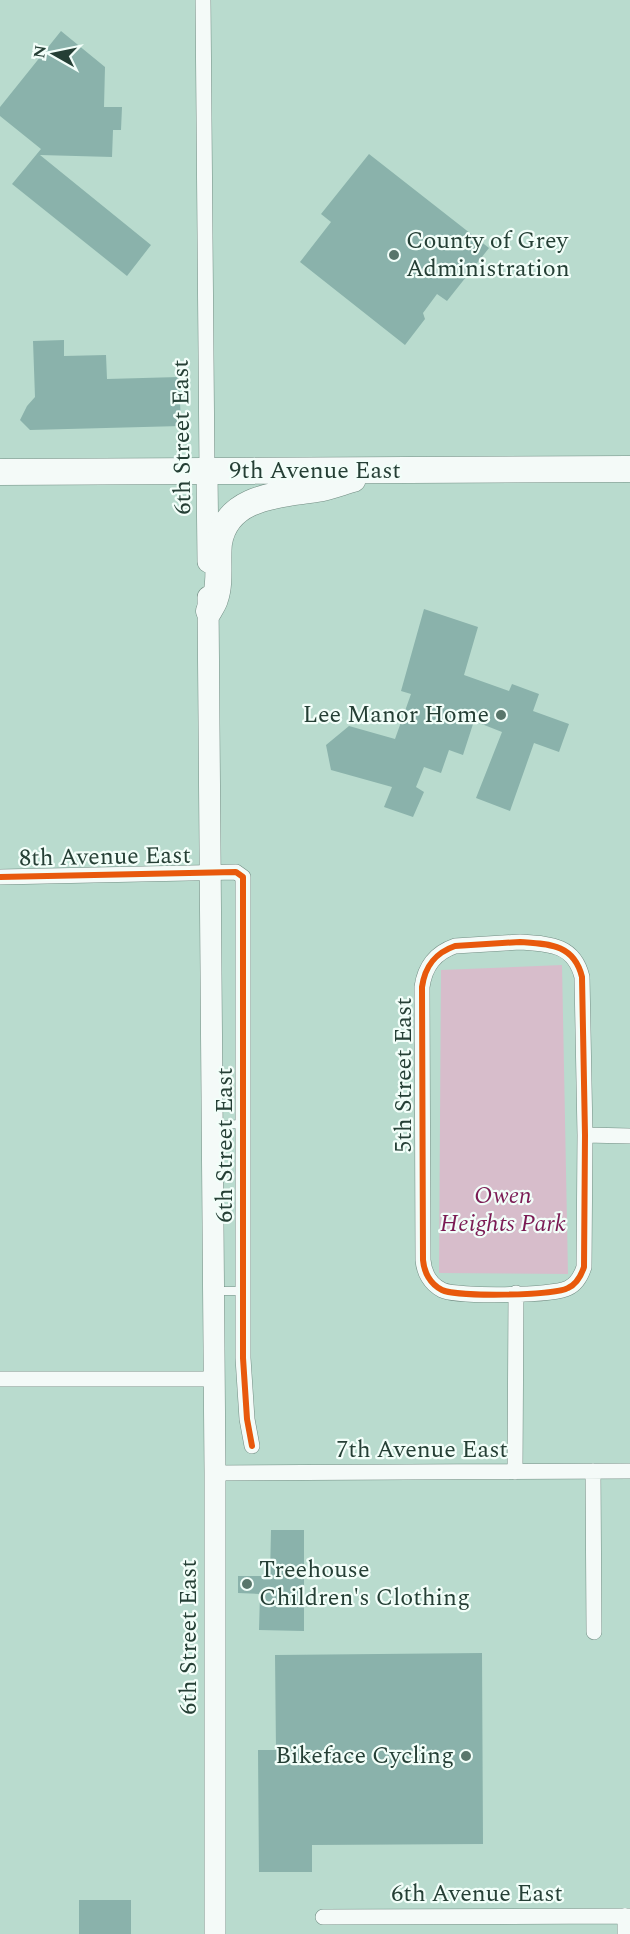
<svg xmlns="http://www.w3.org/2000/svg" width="630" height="1934" viewBox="0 0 630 1934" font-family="Spectral,serif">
	<rect width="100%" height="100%" fill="#b9dbce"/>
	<path fill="#d7bdcb" d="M 562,965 L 568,1274 L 439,1273 L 441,970 Z"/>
	<path fill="#8ab2ab" d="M 61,31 L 105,67 L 104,107 L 122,107 L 121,130 L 113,130 L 112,157 L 40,155 L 151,245 L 127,276 L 12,184 L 41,149 L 0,116 L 0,107 Z
		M 369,154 L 489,248 L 447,301 L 437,294 L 423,313 L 425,319 L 405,345 L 300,262 L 331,222 L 321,214 Z
		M 64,340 L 64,356 L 106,355 L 107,379 L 179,377 L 181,426 L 30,430 L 20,420 L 27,406 L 35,397 L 33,341 Z
		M 424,609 L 478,627 L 464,675 L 509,691 L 512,684 L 539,694 L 533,711 L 569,724 L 559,752 L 534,743 L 510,811 L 476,798 L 502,732 L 474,721 L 463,755 L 449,750 L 441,773 L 424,767 L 416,787 L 424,792 L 413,817 L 384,807 L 392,787 L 331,770 L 326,745 L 349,726 L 395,739 L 411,694 L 401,691 Z
		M 271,1530 L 304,1530 L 304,1631 L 259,1630 L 260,1594 L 238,1593 L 238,1576 L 270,1576 Z
		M 482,1653 L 483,1844 L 312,1845 L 312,1872 L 259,1872 L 258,1750 L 276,1750 L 275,1655 Z
		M 79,1900 L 131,1900 L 131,1934 L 79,1934 Z"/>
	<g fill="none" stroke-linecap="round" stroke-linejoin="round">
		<defs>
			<path id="service" d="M 215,1125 L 243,1124
				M 214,1291 L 243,1291"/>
			<path id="minor" d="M 203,0 L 207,471
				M 0,877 L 236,872 L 243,877 L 243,1358 L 247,1419 L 252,1446
				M 520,942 C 549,944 574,944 582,977 L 585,1135 L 584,1267 C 581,1276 577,1284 568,1288 C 554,1296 456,1297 442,1290 C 430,1284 424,1272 423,1260 L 422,987 C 425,966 435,953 455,946 Z
				M 585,1135 L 630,1136
				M 0,1379 L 214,1379
				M 593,1471 L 594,1632
				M 515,1472 L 516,1293
				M 215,1473 L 630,1471
				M 323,1917 L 630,1916
				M 625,1934 L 625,1916"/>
			<path id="secondary" d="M 207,471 L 208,562
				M 208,597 L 215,1473 L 215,1934"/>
			<path id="trunk" d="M 0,472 L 630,469
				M 209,611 C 211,607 214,603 215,599 C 221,583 217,559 219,543 C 227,495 281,495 317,489 C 329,487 342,482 353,479"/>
		</defs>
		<use href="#service" stroke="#728d83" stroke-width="9"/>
		<use href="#minor" stroke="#728d83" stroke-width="16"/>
		<use href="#secondary" stroke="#728d83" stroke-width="22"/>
		<use href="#trunk" stroke="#728d83" stroke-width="27"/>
		<use href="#service" stroke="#f4faf8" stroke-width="8"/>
		<use href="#minor" stroke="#f4faf8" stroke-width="15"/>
		<use href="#secondary" stroke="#f4faf8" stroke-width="21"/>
		<use href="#trunk" stroke="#f4faf8" stroke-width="26"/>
		<defs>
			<path id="cycleway" d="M 0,877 L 236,872 L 243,877 L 243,1358 L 247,1419 L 252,1446
				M 520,942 C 549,944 574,944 582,977 L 585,1135 L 584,1267 C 581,1276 577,1284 568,1288 C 554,1296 456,1297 442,1290 C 430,1284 424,1272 423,1260 L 422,987 C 425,966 435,953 455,946 Z"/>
		</defs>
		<use href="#cycleway" stroke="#f2fef9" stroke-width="10"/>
		<use href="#cycleway" stroke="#e8590c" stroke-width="6"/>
	</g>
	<g fill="#59766b" stroke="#f2fef9" stroke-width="2">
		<circle cx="394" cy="255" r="6"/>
		<circle cx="501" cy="715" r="6"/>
		<circle cx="247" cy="1584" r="6"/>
		<circle cx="466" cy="1756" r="6"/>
	</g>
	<g text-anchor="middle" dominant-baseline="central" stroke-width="4.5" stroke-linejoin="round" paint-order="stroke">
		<g font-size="24" fill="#253f35" stroke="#f2fef9" text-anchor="start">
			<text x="406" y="241">County of Grey<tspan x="406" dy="28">Administration</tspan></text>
			<text x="489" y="715" text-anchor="end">Lee Manor Home</text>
			<text x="259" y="1570">Treehouse<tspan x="259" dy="28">Children's Clothing</tspan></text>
			<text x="454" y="1756" text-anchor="end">Bikeface Cycling</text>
		</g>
		<g font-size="24" fill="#253f35" stroke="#f2fef9">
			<text transform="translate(182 437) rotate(-91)">6th Street East</text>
			<text x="315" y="471">9th Avenue East</text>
			<text transform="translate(105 857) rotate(-1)">8th Avenue East</text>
			<text transform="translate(404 1075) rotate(-90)">5th Street East</text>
			<text transform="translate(225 1145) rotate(-90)">6th Street East</text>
			<text x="422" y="1450">7th Avenue East</text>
			<text transform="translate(189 1637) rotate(-90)">6th Street East</text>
			<text x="477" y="1894">6th Avenue East</text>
		</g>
		<g font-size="24" font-style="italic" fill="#7b1b54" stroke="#f2fef9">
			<text x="503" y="1196">Owen<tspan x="503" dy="28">Heights Park</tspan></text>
		</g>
	</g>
	<g transform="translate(54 54) rotate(279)" stroke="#f2fef9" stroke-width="4.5" paint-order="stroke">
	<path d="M0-4.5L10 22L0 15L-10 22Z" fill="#253f35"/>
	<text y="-9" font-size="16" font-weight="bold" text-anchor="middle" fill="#253f35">N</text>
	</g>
</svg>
